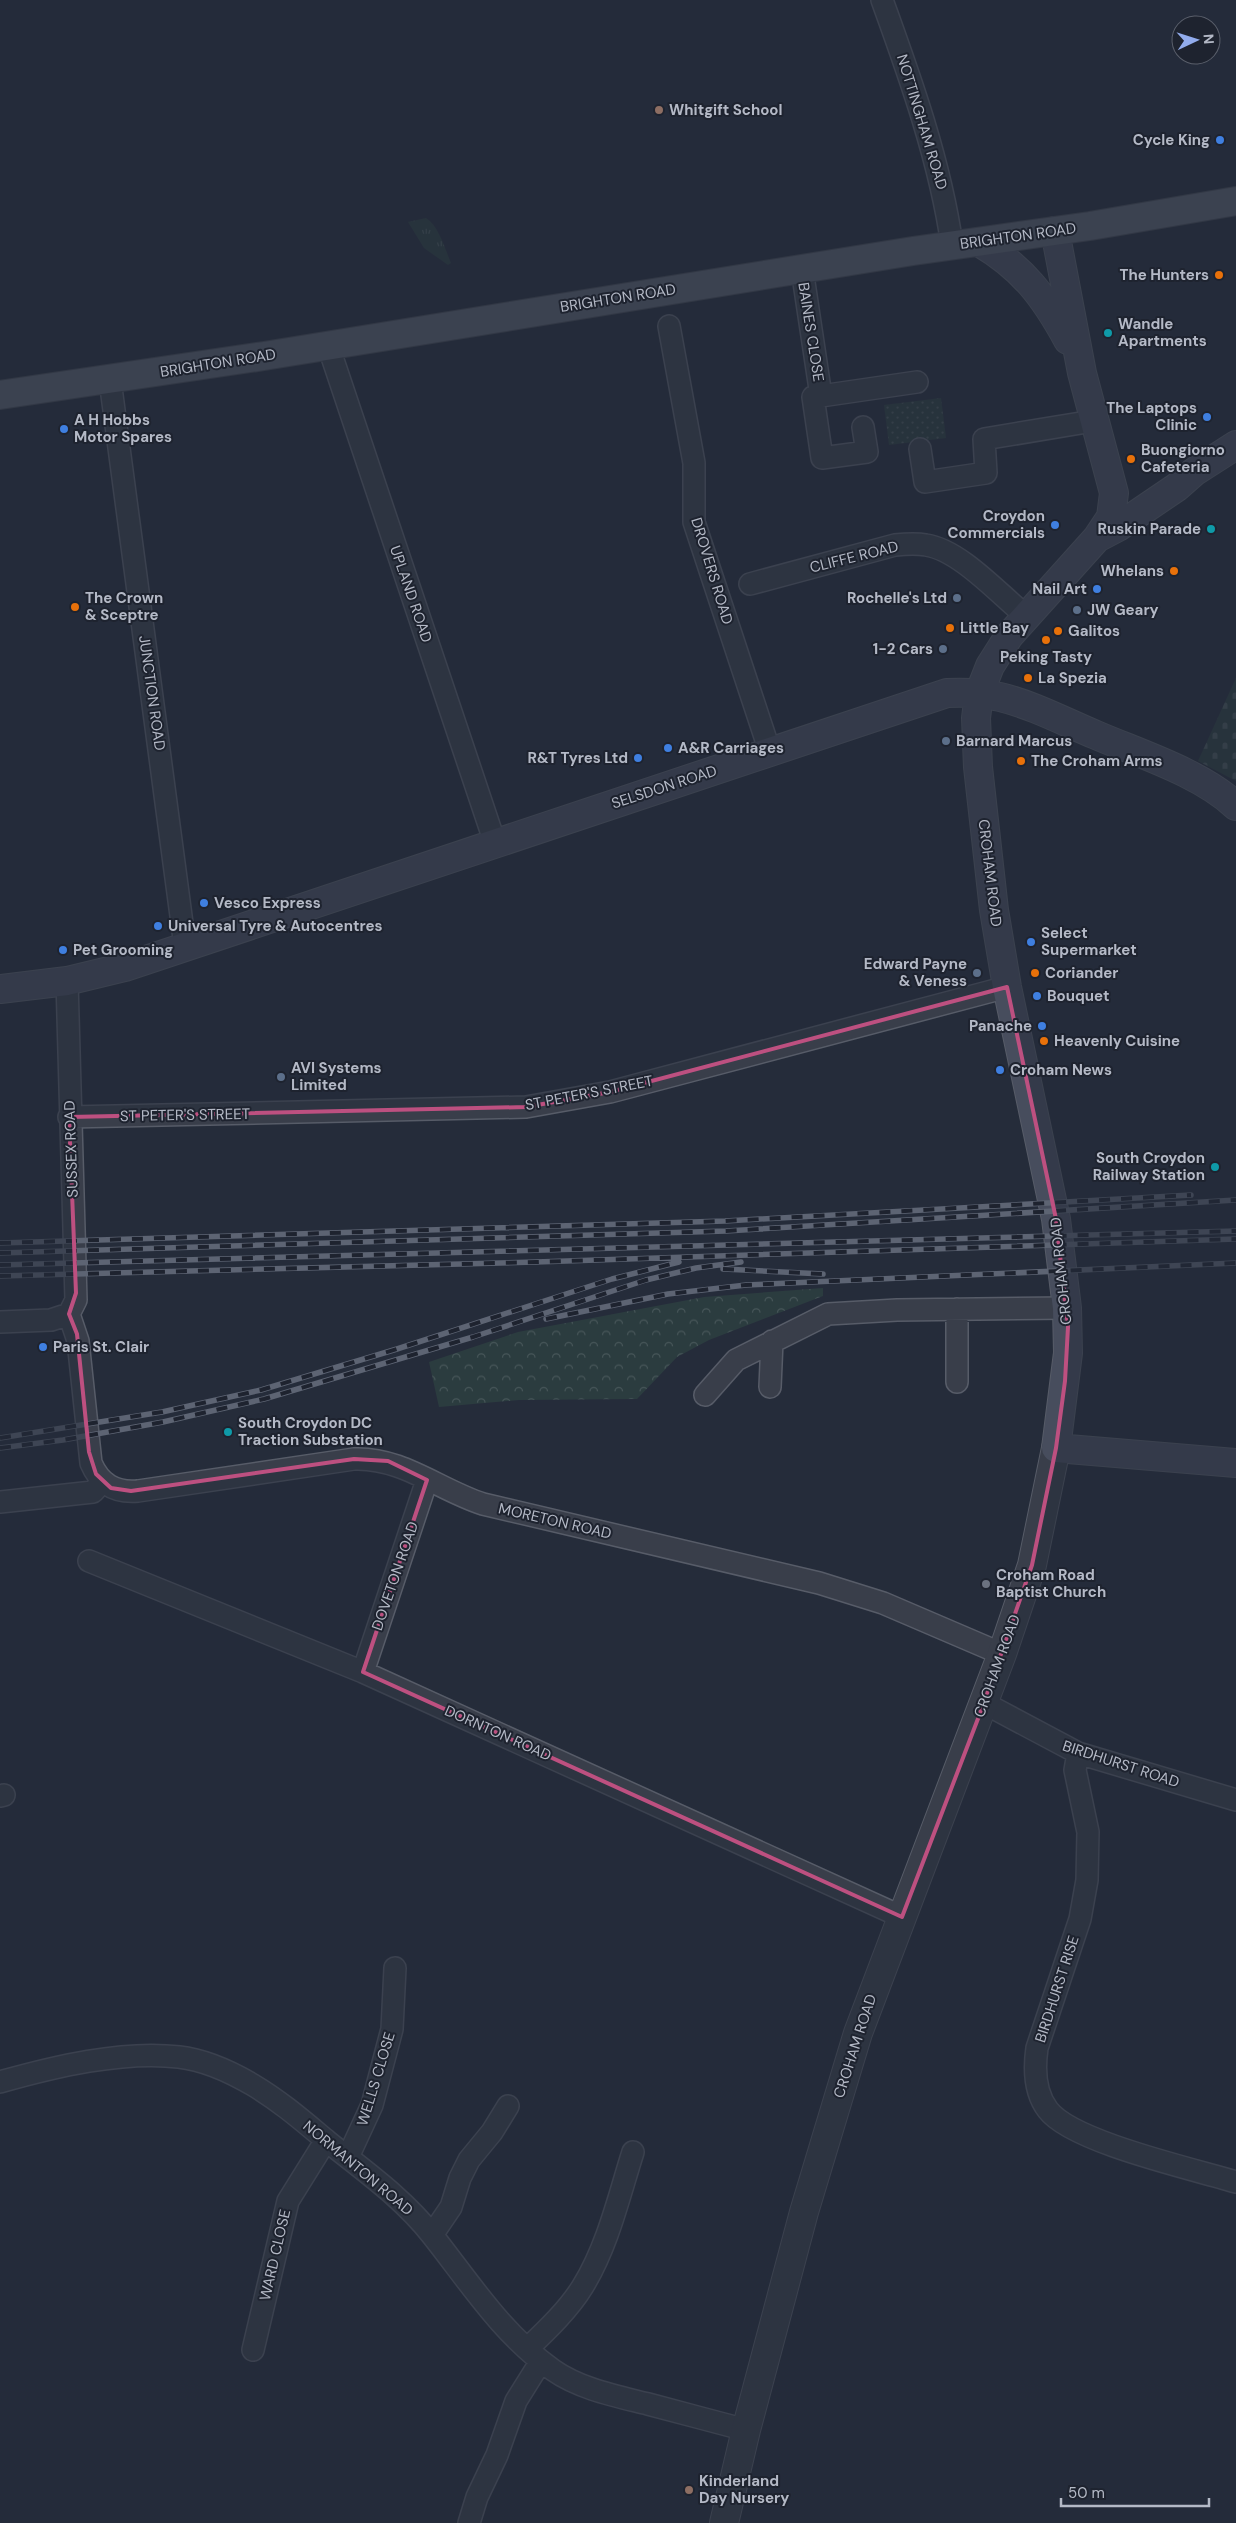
<svg xmlns="http://www.w3.org/2000/svg" width="1236" height="2523" viewBox="0 0 1236 2523" font-family="'DM Sans',sans-serif">
	<defs>
		<pattern id="grass-tufts" width="24" height="20" patternUnits="userSpaceOnUse" patternTransform="scale(1.25)"><rect width="24" height="20" fill="#2b3c3f"/><path d="M3 7l-1-3M5 7V3M7 7l1-3M15 17l-1-3M17 17v-4M19 17l1-3" fill="none" stroke="#475659"/></pattern>
		<pattern id="forest-crowns" width="20" height="18" patternUnits="userSpaceOnUse" patternTransform="scale(1.25)"><rect width="20" height="18" fill="#2b3c3f"/><path d="M2 6a3 3 0 1 1 6 0M12 15a3 3 0 1 1 6 0" fill="none" stroke="#475659"/></pattern>
		<pattern id="cemetery-stones" width="16" height="16" patternUnits="userSpaceOnUse" patternTransform="scale(1.25)"><rect width="16" height="16" fill="#2b3c3f"/><path d="M2 7V4a2 2 0 0 1 4 0v3zM10 15v-3a2 2 0 0 1 4 0v3z" fill="#475659"/></pattern>
		<pattern id="park-dots" width="8" height="8" patternUnits="userSpaceOnUse" patternTransform="scale(1.25)"><rect width="8" height="8" fill="#2b3c3f"/><path d="M2 2h.1M6 6h.1" fill="none" stroke="#475659" stroke-width="1.8" stroke-linecap="round"/></pattern>
	</defs>
	<rect width="100%" height="100%" fill="#252c3a"/>
	<path fill="url(#grass-tufts)" d="M 426,218 C 439,226 445,249 451,263 L 448,265 L 424,248 L 408,222 Z"/>
	<path fill="url(#forest-crowns)" d="M 823,1288 L 823,1296 L 709,1340 L 677,1357 L 637,1399 L 519,1400 L 439,1407 L 429,1362 L 518,1332 L 704,1297 Z"/>
	<path fill="url(#cemetery-stones)" d="M 1236,678 L 1236,781 L 1198,761 Z"/>
	<path fill="url(#park-dots)" d="M 941,398 L 946,438 L 889,445 L 884,405 Z"/>
	<g fill="none" stroke-linecap="round" stroke-linejoin="round">
		<defs>
			<path id="minor" d="M 882,0 C 911,80 940,161 952,245
				M 802,269 L 821,396 L 917,382
				M 669,326 L 694,463 L 694,522 L 770,752
				M 328,345 L 495,843
				M 110,380 L 185,946
				M 821,396 L 813,397 L 822,458 L 867,452 L 863,427
				M 920,449 L 925,482 L 986,473 L 984,439 L 1093,421
				M 750,584 L 895,545 C 905,544 915,543 926,545 C 960,550 999,594 1026,616
				M 69,1117 L 526,1107 L 610,1092 L 1007,987
				M 957,1309 L 957,1382
				M 69,1314 L 78,1341 L 91,1463 C 100,1484 115,1493 138,1491 L 354,1459 C 402,1457 439,1490 483,1504 L 819,1583 L 883,1603 L 1002,1654
				M 0,1322 L 51,1320 L 69,1314 L 76,1300 L 67,981
				M 770,1387 L 772,1341
				M 705,1395 L 736,1360 L 828,1314 L 897,1310 L 1067,1308
				M 0,1502 L 93,1492 L 103,1481
				M 89,1561 L 363,1672 L 902,1917
				M 363,1672 L 427,1480
				M 984,1703 L 1078,1753 L 1236,1800
				M 1078,1753 L 1075,1770 L 1088,1832 L 1087,1880 L 1080,1919 L 1037,2048 C 1034,2069 1034,2092 1048,2110 C 1072,2142 1193,2169 1236,2182
				M 0,1796 L 4,1795
				M 0,2082 C 53,2067 123,2050 179,2057 C 205,2060 231,2072 253,2085 C 280,2101 303,2121 327,2141 C 364,2171 402,2197 432,2235 C 470,2283 502,2334 553,2370 C 580,2389 616,2396 648,2404 C 681,2413 713,2421 746,2430
				M 348,2157 L 372,2105 L 392,2029 L 395,1968
				M 432,2235 L 451,2207 L 460,2178 L 469,2160 L 492,2132 L 508,2106
				M 527,2349 C 547,2330 569,2309 583,2286 C 608,2245 619,2196 633,2152
				M 253,2350 L 288,2201 L 326,2140
				M 469,2523 L 477,2497 L 497,2455 L 516,2401 L 541,2361"/>
			<path id="tertiary" d="M 724,2523 L 746,2430 L 804,2212 L 858,2033 L 1002,1654 L 1032,1565 L 1056,1448"/>
			<path id="secondary" d="M 1055,231 L 1082,373 L 1114,493 L 1111,517 L 1097,538
				M 979,242 C 1023,268 1044,296 1068,340
				M 1236,445 L 1194,472 L 1177,487 L 1118,527 L 1097,538 L 1009,636 L 990,666 L 979,694 L 976,718 L 978,767 L 994,910 L 1007,987 L 1056,1219 L 1067,1308 L 1068,1353 L 1056,1448 L 1236,1463
				M 0,989 L 67,981 L 125,967 L 947,693 C 965,692 983,693 1000,697 C 1033,705 1065,722 1096,735 C 1140,754 1201,773 1236,806"/>
			<path id="primary" d="M 0,395 L 264,356 L 913,251 L 1090,226 L 1236,201"/>
		</defs>
		<use href="#minor" stroke="#575c68" stroke-width="24"/>
		<use href="#tertiary" stroke="#575c68" stroke-width="30"/>
		<use href="#secondary" stroke="#575c68" stroke-width="30"/>
		<use href="#primary" stroke="#424753" stroke-width="30"/>
		<use href="#minor" stroke="#393e4a" stroke-width="21"/>
		<use href="#tertiary" stroke="#393e4a" stroke-width="28"/>
		<use href="#secondary" stroke="#474d5d" stroke-width="28"/>
		<use href="#primary" stroke="#575d6a" stroke-width="28"/>
		<defs>
			<path id="rail" d="M 0,1243 L 725,1221 L 1191,1195
				M 0,1253 L 726,1231 L 1236,1200
				M 0,1265 L 1236,1231
				M 723,1269 L 823,1274
				M 0,1276 L 536,1262 L 1236,1239
				M 546,1319 L 668,1294 L 746,1285 L 1236,1263
				M 0,1438 L 162,1412 L 261,1390 L 397,1349 L 612,1279 L 679,1262
				M 0,1448 L 63,1440 L 163,1422 L 264,1399 L 473,1337 L 646,1280 L 696,1268 L 741,1262"/>
		</defs>
		<use href="#rail" stroke="#5d6473" stroke-width="5.5"/>
		<use href="#rail" stroke="#1e232f" stroke-width="4" stroke-dasharray="11" stroke-linecap="butt"/>
	</g>
	<path d="M0 0H1236V2523H0ZM 1007,987 L 1056,1219 L 1068,1327 L 1065,1381 L 1056,1448 L 1032,1565 L 984,1703 L 902,1917 L 363,1672 L 427,1480 L 388,1461 L 354,1459 L 131,1491 L 111,1488 L 96,1474 L 89,1452 L 77,1334 L 69,1314 L 76,1293 L 69,1117 L 526,1107 L 610,1092 Z" fill="#252c3a" fill-opacity=".55" fill-rule="evenodd"/>
	<path fill="none" stroke="#bd5080" stroke-width="4" stroke-linejoin="round" d="M 1007,987 L 1056,1219 L 1068,1327 L 1065,1381 L 1056,1448 L 1032,1565 L 984,1703 L 902,1917 L 363,1672 L 427,1480 L 388,1461 L 354,1459 L 131,1491 L 111,1488 L 96,1474 L 89,1452 L 77,1334 L 69,1314 L 76,1293 L 69,1117 L 526,1107 L 610,1092 Z"/>
	<g fill="#8d6e63" stroke="#1e232f" stroke-width="2">
		<circle cx="659" cy="110" r="5"/>
		<circle cx="689" cy="2490" r="5"/>
	</g>
	<g fill="#3f7fe0" stroke="#1e232f" stroke-width="2">
		<circle cx="1220" cy="140" r="5"/>
		<circle cx="1207" cy="417" r="5"/>
		<circle cx="64" cy="429" r="5"/>
		<circle cx="1055" cy="525" r="5"/>
		<circle cx="1097" cy="589" r="5"/>
		<circle cx="668" cy="748" r="5"/>
		<circle cx="638" cy="758" r="5"/>
		<circle cx="204" cy="903" r="5"/>
		<circle cx="158" cy="926" r="5"/>
		<circle cx="1031" cy="942" r="5"/>
		<circle cx="63" cy="950" r="5"/>
		<circle cx="1037" cy="996" r="5"/>
		<circle cx="1042" cy="1026" r="5"/>
		<circle cx="1000" cy="1070" r="5"/>
		<circle cx="43" cy="1347" r="5"/>
	</g>
	<g fill="#e8710a" stroke="#1e232f" stroke-width="2">
		<circle cx="1219" cy="275" r="5"/>
		<circle cx="1131" cy="459" r="5"/>
		<circle cx="1174" cy="571" r="5"/>
		<circle cx="75" cy="607" r="5"/>
		<circle cx="950" cy="628" r="5"/>
		<circle cx="1058" cy="631" r="5"/>
		<circle cx="1046" cy="640" r="5"/>
		<circle cx="1028" cy="678" r="5"/>
		<circle cx="1021" cy="761" r="5"/>
		<circle cx="1035" cy="973" r="5"/>
		<circle cx="1044" cy="1041" r="5"/>
	</g>
	<g fill="#0f9aa8" stroke="#1e232f" stroke-width="2">
		<circle cx="1108" cy="333" r="5"/>
		<circle cx="1211" cy="529" r="5"/>
		<circle cx="1215" cy="1167" r="5"/>
		<circle cx="228" cy="1432" r="5"/>
	</g>
	<g fill="#5c6f8a" stroke="#1e232f" stroke-width="2">
		<circle cx="957" cy="598" r="5"/>
		<circle cx="1077" cy="610" r="5"/>
		<circle cx="943" cy="649" r="5"/>
		<circle cx="946" cy="741" r="5"/>
		<circle cx="977" cy="973" r="5"/>
		<circle cx="281" cy="1077" r="5"/>
	</g>
	<circle fill="#6b7280" stroke="#1e232f" stroke-width="2" cx="986" cy="1584" r="5"/>
	<g text-anchor="middle" dominant-baseline="central" stroke-width="4" stroke-linejoin="round" paint-order="stroke">
		<g font-size="15" font-weight="bold" fill="#b4b9c6" stroke="#1e232f" text-anchor="start">
			<text x="669" y="110">Whitgift School</text>
			<text x="1210" y="140" text-anchor="end">Cycle King</text>
			<text x="1209" y="275" text-anchor="end">The Hunters</text>
			<text x="1118" y="324">Wandle<tspan x="1118" dy="17">Apartments</tspan></text>
			<text x="1197" y="408" text-anchor="end">The Laptops<tspan x="1197" dy="17">Clinic</tspan></text>
			<text x="74" y="420">A H Hobbs<tspan x="74" dy="17">Motor Spares</tspan></text>
			<text x="1141" y="450">Buongiorno<tspan x="1141" dy="17">Cafeteria</tspan></text>
			<text x="1045" y="516" text-anchor="end">Croydon<tspan x="1045" dy="17">Commercials</tspan></text>
			<text x="1201" y="529" text-anchor="end">Ruskin Parade</text>
			<text x="1164" y="571" text-anchor="end">Whelans</text>
			<text x="1087" y="589" text-anchor="end">Nail Art</text>
			<text x="85" y="598">The Crown<tspan x="85" dy="17">&amp; Sceptre</tspan></text>
			<text x="947" y="598" text-anchor="end">Rochelle's Ltd</text>
			<text x="1087" y="610">JW Geary</text>
			<text x="960" y="628">Little Bay</text>
			<text x="1068" y="631">Galitos</text>
			<text x="933" y="649" text-anchor="end">1-2 Cars</text>
			<text x="1046" y="657" text-anchor="middle">Peking Tasty</text>
			<text x="1038" y="678">La Spezia</text>
			<text x="956" y="741">Barnard Marcus</text>
			<text x="678" y="748">A&amp;R Carriages</text>
			<text x="628" y="758" text-anchor="end">R&amp;T Tyres Ltd</text>
			<text x="1031" y="761">The Croham Arms</text>
			<text x="214" y="903">Vesco Express</text>
			<text x="168" y="926">Universal Tyre &amp; Autocentres</text>
			<text x="1041" y="933">Select<tspan x="1041" dy="17">Supermarket</tspan></text>
			<text x="73" y="950">Pet Grooming</text>
			<text x="967" y="964" text-anchor="end">Edward Payne<tspan x="967" dy="17">&amp; Veness</tspan></text>
			<text x="1045" y="973">Coriander</text>
			<text x="1047" y="996">Bouquet</text>
			<text x="1032" y="1026" text-anchor="end">Panache</text>
			<text x="1054" y="1041">Heavenly Cuisine</text>
			<text x="291" y="1068">AVI Systems<tspan x="291" dy="17">Limited</tspan></text>
			<text x="1010" y="1070">Croham News</text>
			<text x="1205" y="1158" text-anchor="end">South Croydon<tspan x="1205" dy="17">Railway Station</tspan></text>
			<text x="53" y="1347">Paris St. Clair</text>
			<text x="238" y="1423">South Croydon DC<tspan x="238" dy="17">Traction Substation</tspan></text>
			<text x="996" y="1575">Croham Road<tspan x="996" dy="17">Baptist Church</tspan></text>
			<text x="699" y="2481">Kinderland<tspan x="699" dy="17">Day Nursery</tspan></text>
		</g>
		<g font-size="15" fill="#b4b9c6" stroke="#1e232f">
			<text transform="translate(922 122) rotate(73)">NOTTINGHAM ROAD</text>
			<text transform="translate(1018 236) rotate(-8)">BRIGHTON ROAD</text>
			<text transform="translate(618 298) rotate(-9)">BRIGHTON ROAD</text>
			<text transform="translate(811 332) rotate(81)">BAINES CLOSE</text>
			<text transform="translate(218 363) rotate(-9)">BRIGHTON ROAD</text>
			<text transform="translate(854 557) rotate(-14)">CLIFFE ROAD</text>
			<text transform="translate(712 571) rotate(73)">DROVERS ROAD</text>
			<text transform="translate(411 594) rotate(71)">UPLAND ROAD</text>
			<text transform="translate(152 693) rotate(82)">JUNCTION ROAD</text>
			<text transform="translate(664 787) rotate(-18)">SELSDON ROAD</text>
			<text transform="translate(990 873) rotate(83)">CROHAM ROAD</text>
			<text transform="translate(589 1093) rotate(-11)">ST PETER'S STREET</text>
			<text transform="translate(185 1115) rotate(-1)">ST PETER'S STREET</text>
			<text transform="translate(71 1149) rotate(-92)">SUSSEX ROAD</text>
			<text transform="translate(1061 1271) rotate(-96)">CROHAM ROAD</text>
			<text transform="translate(555 1521) rotate(13)">MORETON ROAD</text>
			<text transform="translate(395 1576) rotate(-71)">DOVETON ROAD</text>
			<text transform="translate(997 1666) rotate(-70)">CROHAM ROAD</text>
			<text transform="translate(498 1733) rotate(24)">DORNTON ROAD</text>
			<text transform="translate(1121 1764) rotate(18)">BIRDHURST ROAD</text>
			<text transform="translate(1057 1989) rotate(-72)">BIRDHURST RISE</text>
			<text transform="translate(855 2046) rotate(-72)">CROHAM ROAD</text>
			<text transform="translate(376 2079) rotate(-73)">WELLS CLOSE</text>
			<text transform="translate(358 2168) rotate(40)">NORMANTON ROAD</text>
			<text transform="translate(275 2255) rotate(-77)">WARD CLOSE</text>
		</g>
	</g>
	<g transform="translate(1196 40) rotate(86)"><circle r="24" fill="#1e232f" stroke="#5a5f6b"/>
	<path d="M0-4L9 19L0 12L-9 19Z" fill="#92aced"/>
	<text y="-8" font-size="14" font-weight="bold" text-anchor="middle" fill="#b4b9c6">N</text>
	</g>
	<path d="M1061 2498v8h148v-8" fill="none" stroke="#b4b9c6" stroke-width="2.5"/>
	<text x="1068" y="2498" font-size="15" fill="#b4b9c6" stroke="#1e232f" stroke-width="4" paint-order="stroke">50 m</text>
</svg>
